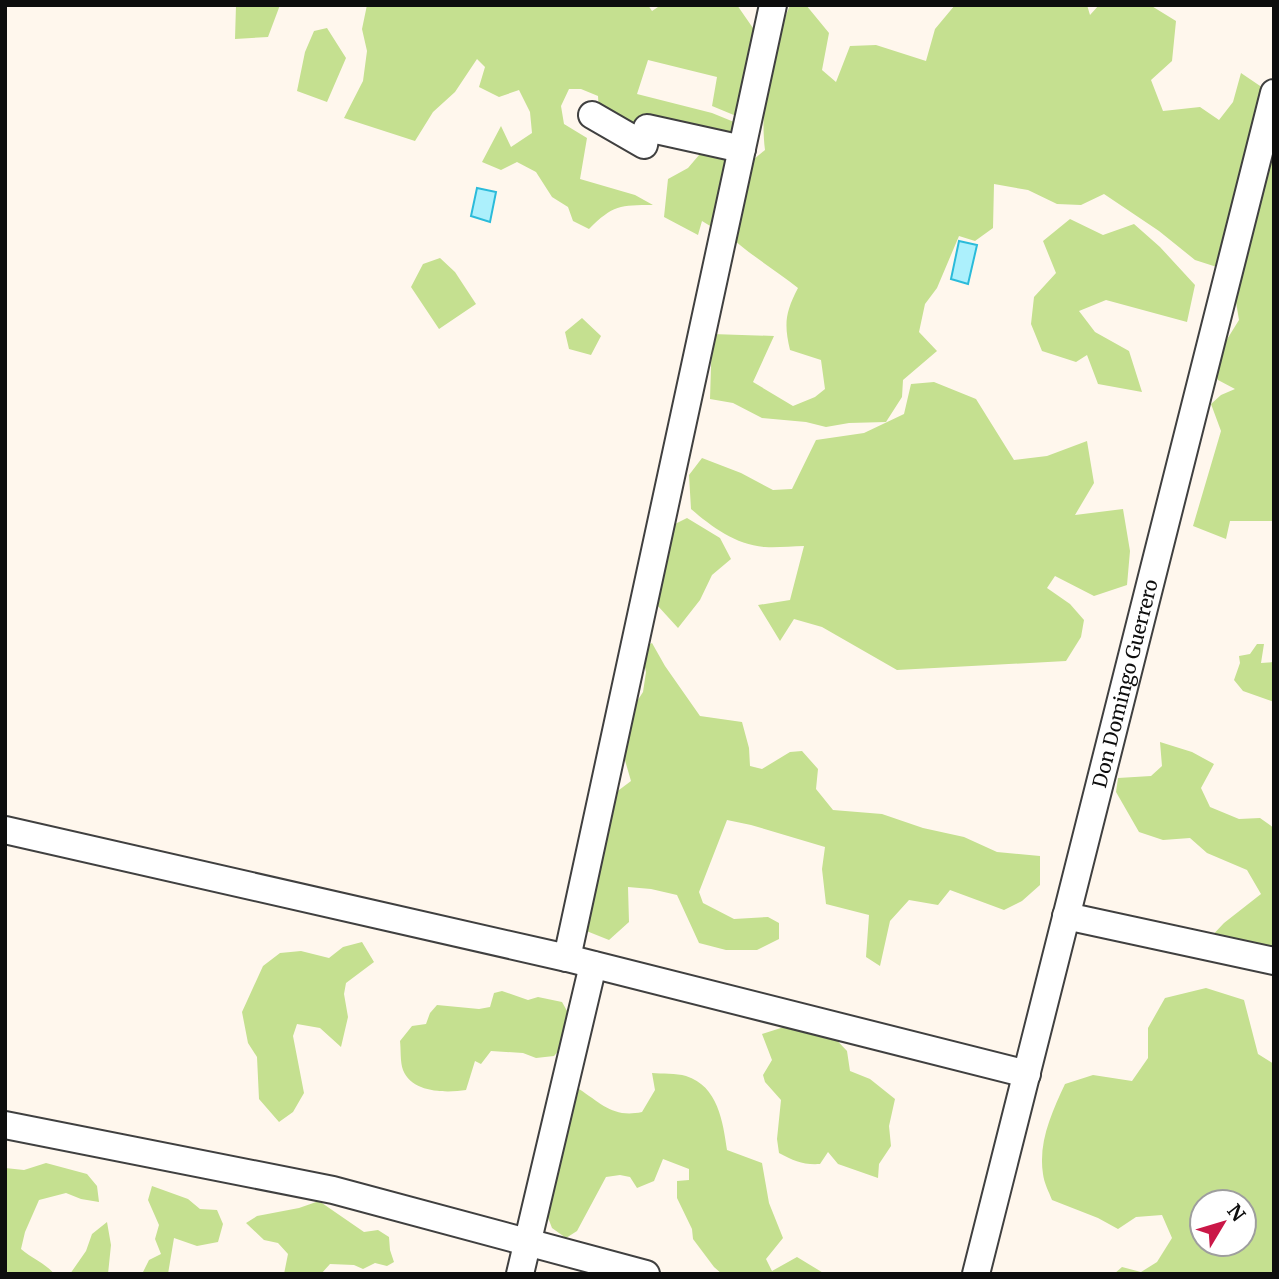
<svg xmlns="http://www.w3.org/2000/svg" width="1279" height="1279" viewBox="0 0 1279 1279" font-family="Merriweather,serif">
	<rect width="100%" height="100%" fill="#fff7ed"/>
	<path fill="#c5e090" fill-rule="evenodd" d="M 236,5 L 280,5 L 268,37 L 235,39 Z
		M 367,5 L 648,5 L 652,11 L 661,5 L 737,5 L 755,31 L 741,118 L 712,106 L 717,77 L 648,60 L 637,94 L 712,113 L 739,124 L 735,141 L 633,135 L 599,113 L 598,96 L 581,89 L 569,89 L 561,106 L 564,124 L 587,138 L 580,179 L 635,195 L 653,205 C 620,205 613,205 589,229 L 573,221 L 568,207 L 552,197 L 536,172 L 517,162 L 501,170 L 482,162 L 501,126 L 511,147 L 532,133 L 530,112 L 519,90 L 499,97 L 479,87 L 485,67 L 477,59 L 455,92 L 433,112 L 415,141 L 344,118 L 363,81 L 367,51 L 362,29 Z
		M 790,5 L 806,5 L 829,33 L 822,70 L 836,82 L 850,46 L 876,45 L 926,61 L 935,29 L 955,5 L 1087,5 L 1090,15 L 1099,5 L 1150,5 L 1176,21 L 1172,61 L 1151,80 L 1163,111 L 1200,107 L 1219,120 L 1233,102 L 1241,73 L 1269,92 L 1223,269 L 1195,260 L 1159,231 L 1104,194 L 1081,205 L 1057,204 L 1028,190 L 994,184 L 993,228 L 975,241 L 959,236 L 937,288 L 925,304 L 919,332 L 937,351 L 903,380 L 902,397 L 886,422 L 849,423 L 826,427 L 806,422 L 762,418 L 733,403 L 710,399 L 712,334 L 774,336 L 753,382 L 793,406 L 815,397 L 825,389 L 821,360 L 790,350 C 784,324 785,313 798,288 C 777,271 753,257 733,239 L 748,164 L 765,150 C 759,102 772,50 790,5 Z
		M 327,28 L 346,58 L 327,102 L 297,91 L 305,52 L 314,31 Z
		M 1274,122 L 1274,521 L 1230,521 L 1226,539 L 1193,526 L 1221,431 L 1211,404 L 1221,395 L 1235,389 L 1218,380 L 1211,365 L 1239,320 L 1232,278 Z
		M 705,148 L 734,157 L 720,232 L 702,221 L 698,235 L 664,217 L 668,179 L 688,168 Z
		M 1070,219 L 1103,235 L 1134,224 L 1160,247 L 1195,285 L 1187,322 L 1106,300 L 1079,311 L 1095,332 L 1129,351 L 1142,392 L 1098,384 L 1087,355 L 1076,362 L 1042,351 L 1031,324 L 1034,297 L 1056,273 L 1043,241 Z
		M 440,258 L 455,272 L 476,304 L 439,329 L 411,287 L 423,264 Z
		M 582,318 L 601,336 L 591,355 L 569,349 L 565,332 Z
		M 934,382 L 976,399 L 1014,460 L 1047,456 L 1087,441 L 1094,483 L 1075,515 L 1123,509 L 1130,551 L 1127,585 L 1094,596 L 1055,576 L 1047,588 L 1070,604 L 1084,620 L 1081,637 L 1066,661 L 897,670 L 822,627 L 794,619 L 780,641 L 758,605 L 790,600 L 804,546 C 791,546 777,548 765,547 C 736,545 712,527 691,509 L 689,475 L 702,458 L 741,473 L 773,490 L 792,489 L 816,440 L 864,433 L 904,414 L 911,384 Z
		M 687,518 L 720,538 L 731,559 L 712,575 L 700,600 L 678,628 L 657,605 L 659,582 L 671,526 Z
		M 652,643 L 665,666 L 700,716 L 742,722 L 749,748 L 750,766 L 762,769 L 790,752 L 802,751 L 818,769 L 816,789 L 833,810 L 882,814 L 923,828 L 964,837 L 997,852 L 1040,856 L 1040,885 L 1022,901 L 1004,910 L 950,890 L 938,905 L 909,900 L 890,921 L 880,966 L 866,957 L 869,915 L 826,904 L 822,869 L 825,847 L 751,825 L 727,820 L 699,892 L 703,903 L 734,919 L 768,917 L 779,923 L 779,939 L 757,950 L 726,950 L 699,943 L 677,895 L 651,889 L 628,887 L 629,922 L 609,940 L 579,928 L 607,799 L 631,781 L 624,757 L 627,732 L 632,709 L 643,692 L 646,672 L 641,649 Z
		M 1257,644 L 1264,644 L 1261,663 L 1274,662 L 1274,702 L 1243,691 L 1234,680 L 1240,663 L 1239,656 L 1250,654 Z
		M 1160,742 L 1192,752 L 1214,764 L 1201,788 L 1210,807 L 1239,819 L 1260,818 L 1274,828 L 1274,955 L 1208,940 L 1224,923 L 1261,894 L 1247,870 L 1207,853 L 1190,838 L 1163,840 L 1139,832 L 1116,792 L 1118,778 L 1151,776 L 1162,766 Z
		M 362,942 L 374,962 L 346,983 L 344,994 L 348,1017 L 341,1047 L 320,1028 L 297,1024 L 293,1036 L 304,1093 L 293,1112 L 279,1122 L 259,1099 L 257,1057 L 248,1043 L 242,1012 L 263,966 L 280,953 L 301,951 L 329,958 L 343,947 Z
		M 1206,988 L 1244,1000 L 1258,1054 L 1274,1064 L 1274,1274 L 1114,1274 L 1122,1267 L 1141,1272 L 1157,1262 L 1172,1238 L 1162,1215 L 1136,1217 L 1118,1229 L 1098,1218 L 1052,1200 C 1049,1192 1044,1183 1043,1174 C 1038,1142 1052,1112 1065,1084 L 1093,1075 L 1132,1081 L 1148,1058 L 1148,1028 L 1165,998 ZM 1202,1202 L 1244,1202 L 1244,1244 L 1202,1244 Z
		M 502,991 L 528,1000 L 538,997 L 562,1002 L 571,1018 L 561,1048 L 554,1056 L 536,1058 L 523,1053 L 491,1051 L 481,1064 L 475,1061 L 466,1090 C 446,1093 412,1093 403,1070 C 400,1062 401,1049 400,1041 L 412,1026 L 426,1024 L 430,1013 L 437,1005 L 479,1009 L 490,1007 L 494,993 Z
		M 784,1027 L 828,1031 L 847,1051 L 850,1071 L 870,1079 L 895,1099 L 889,1126 L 891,1146 L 879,1164 L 878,1178 L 838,1164 L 828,1152 L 820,1164 C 803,1165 794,1161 779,1153 L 777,1139 L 781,1100 L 765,1082 L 763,1075 L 772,1060 L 762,1034 Z
		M 652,1073 C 662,1074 676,1073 686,1076 C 718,1086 723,1122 727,1150 L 762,1163 L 769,1203 L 783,1238 L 766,1259 L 772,1271 L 797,1257 L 825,1274 L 722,1274 L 714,1267 L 693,1239 L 692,1229 L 677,1198 L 677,1181 L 689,1180 L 689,1169 L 663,1159 L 654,1181 L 637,1188 L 630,1177 L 620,1175 L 606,1177 L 577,1231 L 566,1238 L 552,1228 L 547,1215 L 565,1113 L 573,1108 L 579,1089 C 602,1104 613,1118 642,1112 L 655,1090 Z
		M 46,1163 L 87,1174 L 97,1186 L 99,1202 L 81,1199 L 66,1193 L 39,1200 L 25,1232 L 21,1249 C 31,1258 48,1265 54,1274 L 5,1274 L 5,1168 L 24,1170 Z
		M 152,1186 L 188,1199 L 200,1209 L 217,1210 L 223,1224 L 218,1242 L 197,1246 L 174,1238 L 168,1274 L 142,1274 L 149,1260 L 161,1254 L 155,1239 L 159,1225 L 148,1200 Z
		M 319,1201 L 364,1232 L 378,1230 L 389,1237 L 390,1250 L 394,1262 L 387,1266 L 375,1263 L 363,1269 L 354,1265 L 330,1264 L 321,1274 L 284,1274 L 288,1254 L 278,1243 L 264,1240 L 246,1223 L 257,1216 L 299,1208 Z
		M 107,1222 L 111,1245 L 108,1274 L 70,1274 L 86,1251 L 92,1234 Z"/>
	<path fill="#acf0fc" stroke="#2bbbda" stroke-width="2" d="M 477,188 L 496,192 L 490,222 L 471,216 Z
		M 959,241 L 977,245 L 968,284 L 951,279 Z"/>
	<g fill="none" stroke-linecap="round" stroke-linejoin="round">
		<defs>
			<g id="minor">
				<path d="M 592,115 L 644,145 L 647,128 L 742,149"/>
				<path d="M 5,830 L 567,958 L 1027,1074"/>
				<path d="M 1066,916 L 1274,961"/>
				<path d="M 567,958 L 773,5"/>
				<path d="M 5,1125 L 333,1190 L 646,1274"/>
				<path d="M 520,1274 L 593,965"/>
				<path id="s1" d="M 976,1274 L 1274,93"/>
			</g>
		</defs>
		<use href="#minor" stroke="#404040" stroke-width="30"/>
		<use href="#minor" stroke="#fff" stroke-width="26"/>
	</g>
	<g text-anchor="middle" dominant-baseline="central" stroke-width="7" stroke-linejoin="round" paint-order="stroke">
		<g font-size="19" fill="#0d0d0d" stroke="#fff">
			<text stroke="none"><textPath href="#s1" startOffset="609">Don Domingo Guerrero</textPath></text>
		</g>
	</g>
	<rect width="1279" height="1279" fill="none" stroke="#0d0d0d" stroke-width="14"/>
	<g transform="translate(1223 1223) rotate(52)"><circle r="33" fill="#ffffff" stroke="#9e9e9e" stroke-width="2"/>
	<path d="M0-5L12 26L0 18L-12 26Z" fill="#ca1747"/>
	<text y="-10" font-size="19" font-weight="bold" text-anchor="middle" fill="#0d0d0d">N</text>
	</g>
</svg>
